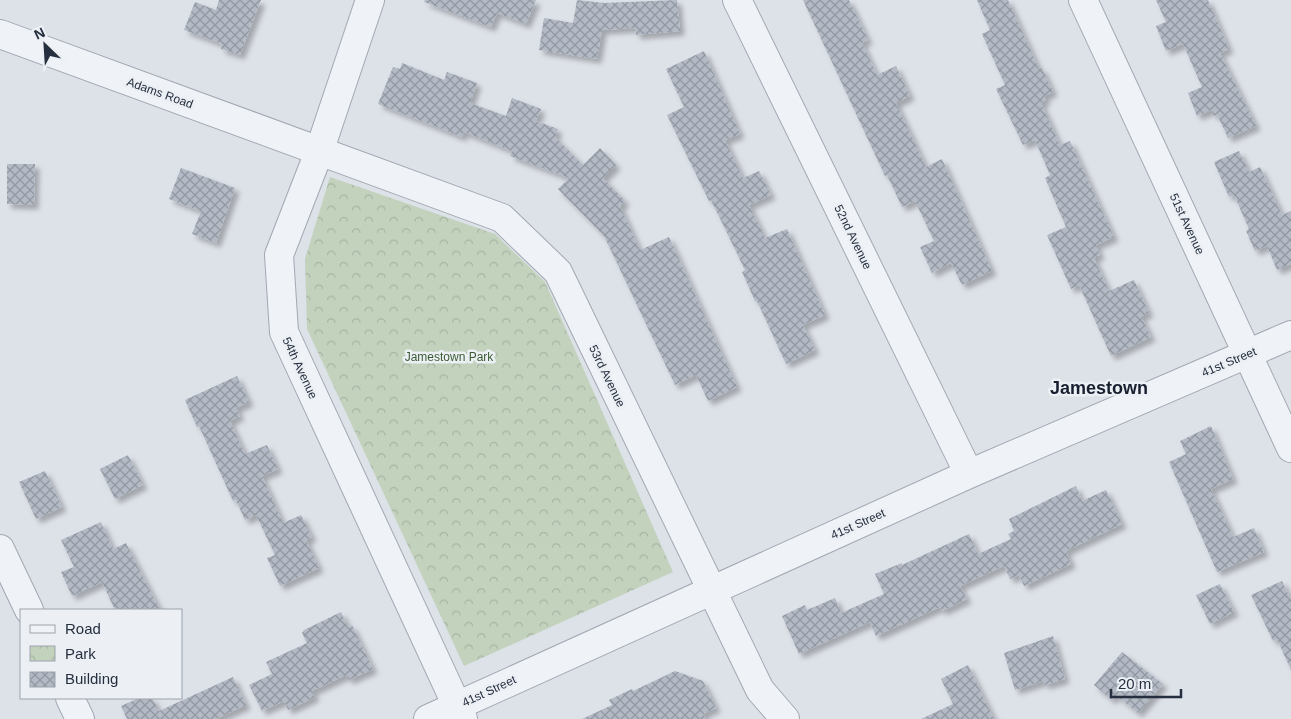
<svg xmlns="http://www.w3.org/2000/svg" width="1291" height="719" viewBox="0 0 1291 719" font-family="Arial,sans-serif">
	<defs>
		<pattern id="park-crowns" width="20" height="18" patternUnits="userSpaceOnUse" patternTransform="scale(1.25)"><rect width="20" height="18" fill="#c2d2bd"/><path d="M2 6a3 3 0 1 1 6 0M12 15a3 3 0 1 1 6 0" fill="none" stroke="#a7b5a4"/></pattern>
		<pattern id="building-cross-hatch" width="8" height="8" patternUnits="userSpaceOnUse" patternTransform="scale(1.25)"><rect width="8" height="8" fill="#b3bac5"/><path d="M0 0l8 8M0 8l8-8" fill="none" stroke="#9198a1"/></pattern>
		<filter id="shadow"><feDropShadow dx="4.5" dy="4.5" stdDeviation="2.5" flood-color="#0004"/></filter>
	</defs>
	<rect width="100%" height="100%" fill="#dde1e8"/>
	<path fill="url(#park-crowns)" d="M 330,177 L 495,234 L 545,282 L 673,572 L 464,666 L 307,329 L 305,259 Z"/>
	<path fill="url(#building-cross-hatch)" filter="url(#shadow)" d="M 219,0 L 261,0 L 240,55 L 221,49 L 222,44 L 184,30 L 195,2 L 216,10 Z
		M 425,0 L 536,0 L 526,24 L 497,13 L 491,27 L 424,2 Z
		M 577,0 L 604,3 L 677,0 L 680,31 L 636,35 L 635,28 L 602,30 L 597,59 L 539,50 L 544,18 L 573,23 Z
		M 803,0 L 849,0 L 868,40 L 862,43 L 877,75 L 896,66 L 910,96 L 896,103 L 926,167 L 942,159 L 992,271 L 962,285 L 951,263 L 932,273 L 920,247 L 934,241 L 915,201 L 902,207 L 887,175 L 885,176 Z
		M 977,0 L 1008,0 L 1039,69 L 1042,68 L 1053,92 L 1044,96 L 1046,100 L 1041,103 L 1060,145 L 1070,141 L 1114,237 L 1096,245 L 1100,255 L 1094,258 L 1109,291 L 1134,280 L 1149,313 L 1141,316 L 1151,337 L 1111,356 L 1079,285 L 1071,289 L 1047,235 L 1066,227 L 1045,178 L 1050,175 L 1035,140 L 1023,145 L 996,89 L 1005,85 L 982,34 L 990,30 Z
		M 1156,0 L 1208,0 L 1229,49 L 1220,53 L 1256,126 L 1228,138 L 1217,114 L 1214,116 L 1211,110 L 1197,116 L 1188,93 L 1202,87 L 1183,44 L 1166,51 L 1156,26 L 1166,22 Z
		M 704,51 L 740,134 L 725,140 L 743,178 L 759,171 L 771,195 L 749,205 L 765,238 L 787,229 L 825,315 L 803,325 L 815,350 L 786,364 L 757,301 L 755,301 L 742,272 L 745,270 L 711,200 L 709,201 L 667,115 L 684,107 L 666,69 Z
		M 402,63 L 444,80 L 447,72 L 477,83 L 470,103 L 506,116 L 512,98 L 541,109 L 536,121 L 558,129 L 555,137 L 583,165 L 600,148 L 616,165 L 603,178 L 625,201 L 620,206 L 640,250 L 669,237 L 737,387 L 708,401 L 696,375 L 675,385 L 604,236 L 558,189 L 569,178 L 510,156 L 512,151 L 464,132 L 462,137 L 378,104 L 393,67 L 400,69 Z
		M 1239,151 L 1249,172 L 1260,167 L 1282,215 L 1291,211 L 1291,264 L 1277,270 L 1267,246 L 1255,251 L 1246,231 L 1249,229 L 1234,195 L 1229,197 L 1214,162 Z
		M 7,164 L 35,164 L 34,205 L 7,204 Z
		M 181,168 L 235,188 L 216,243 L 192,234 L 201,211 L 169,199 Z
		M 237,376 L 249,402 L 236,408 L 240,416 L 230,421 L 245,454 L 267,445 L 278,469 L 262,476 L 283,523 L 301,515 L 312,537 L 306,540 L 319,568 L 280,586 L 267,558 L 275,555 L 256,515 L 245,520 L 236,500 L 233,501 L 199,426 L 197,427 L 185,400 Z
		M 1211,426 L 1233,479 L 1211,489 L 1233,537 L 1254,528 L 1264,552 L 1217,572 L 1169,462 L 1186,454 L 1180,441 Z
		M 128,455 L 143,485 L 115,499 L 100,469 Z
		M 45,471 L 62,507 L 36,519 L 19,482 Z
		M 1076,486 L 1082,501 L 1106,490 L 1122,524 L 1066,551 L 1071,564 L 1024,586 L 1019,575 L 1010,579 L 1004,566 L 960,586 L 967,599 L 942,611 L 940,607 L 876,636 L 870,622 L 799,654 L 782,616 L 805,605 L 807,610 L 835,598 L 841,613 L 884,594 L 875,574 L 902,563 L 902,565 L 969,534 L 978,554 L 1011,539 L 1008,534 L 1014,531 L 1009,519 Z
		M 101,522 L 113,549 L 126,543 L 160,610 L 115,610 L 102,582 L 72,596 L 61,572 L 74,567 L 61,540 Z
		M 1282,581 L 1291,600 L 1291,670 L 1277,639 L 1273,641 L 1251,595 Z
		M 1220,584 L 1234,612 L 1210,624 L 1196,595 Z
		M 341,612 L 348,627 L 352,625 L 373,669 L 349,680 L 346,675 L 312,691 L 315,697 L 288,710 L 284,701 L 262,711 L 249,685 L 272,674 L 266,662 L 307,643 L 302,633 L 304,630 Z
		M 1053,636 L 1065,679 L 1045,685 L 1044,681 L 1015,690 L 1004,653 Z
		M 1122,652 L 1163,684 L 1138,713 L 1116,695 L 1112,700 L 1094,685 Z
		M 968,665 L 994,719 L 921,719 L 953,704 L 941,679 Z
		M 675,671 L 703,681 L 716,708 L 703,714 L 706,719 L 582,719 L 612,705 L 609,700 L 632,689 L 633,691 Z
		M 233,677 L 246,705 L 216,719 L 127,719 L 121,706 L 139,698 L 152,698 L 159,711 Z"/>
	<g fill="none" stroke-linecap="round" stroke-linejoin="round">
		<defs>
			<path id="minor" d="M 370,0 L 319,152 L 279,255 L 284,332 L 463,719
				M 737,0 L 969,474
				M 1083,0 L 1291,448
				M 0,34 L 502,218 L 558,272 L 760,690 L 785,719
				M 0,549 L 29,610
				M 70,698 L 80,719
				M 428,719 L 969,474 L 1291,335"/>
		</defs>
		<use href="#minor" stroke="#a2a8b2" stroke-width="30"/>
		<use href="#minor" stroke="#eff2f6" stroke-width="28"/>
	</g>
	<g text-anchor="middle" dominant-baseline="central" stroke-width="5" stroke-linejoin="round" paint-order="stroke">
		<g font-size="12" fill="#252f3f" stroke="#ecf0f5">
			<text transform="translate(160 93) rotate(20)">Adams Road</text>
			<text transform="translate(1187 224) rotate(65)">51st Avenue</text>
			<text transform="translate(853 237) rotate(64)">52nd Avenue</text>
			<text transform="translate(1229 362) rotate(-23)">41st Street</text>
			<text transform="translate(300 368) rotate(65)">54th Avenue</text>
			<text transform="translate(607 376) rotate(64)">53rd Avenue</text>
			<text transform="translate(858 524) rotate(-24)">41st Street</text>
			<text transform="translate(489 691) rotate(-25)">41st Street</text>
		</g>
		<g font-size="12" fill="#3a5c32" stroke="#ecf0f5">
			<text x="449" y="357">Jamestown Park</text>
		</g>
		<g font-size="18" font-weight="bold" fill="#182030" stroke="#ecf0f5">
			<text x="1099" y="388">Jamestown</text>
		</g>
	</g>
	<rect x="20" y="609" width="162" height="90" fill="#ecf0f5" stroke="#9ca3ac"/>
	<rect x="30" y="625" width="25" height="8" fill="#eff2f6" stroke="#9ca3ac"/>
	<text x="65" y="634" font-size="15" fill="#252f3f">Road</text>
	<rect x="30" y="646" width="25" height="15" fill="url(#park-crowns)" stroke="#9ca3ac"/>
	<text x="65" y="659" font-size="15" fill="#252f3f">Park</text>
	<rect x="30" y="672" width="25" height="15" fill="url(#building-cross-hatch)" stroke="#9ca3ac"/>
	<text x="65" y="684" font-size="15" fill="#252f3f">Building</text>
	<g transform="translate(45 45) rotate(335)" stroke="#ecf0f5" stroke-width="4" paint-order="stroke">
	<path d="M0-4L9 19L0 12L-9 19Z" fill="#252f3f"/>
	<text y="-8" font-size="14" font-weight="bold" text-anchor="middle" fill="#252f3f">N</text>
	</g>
	<path d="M1111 689v8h70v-8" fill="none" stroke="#252f3f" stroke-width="2.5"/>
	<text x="1118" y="689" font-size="15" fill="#252f3f" stroke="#ecf0f5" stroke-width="4" paint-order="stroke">20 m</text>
</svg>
